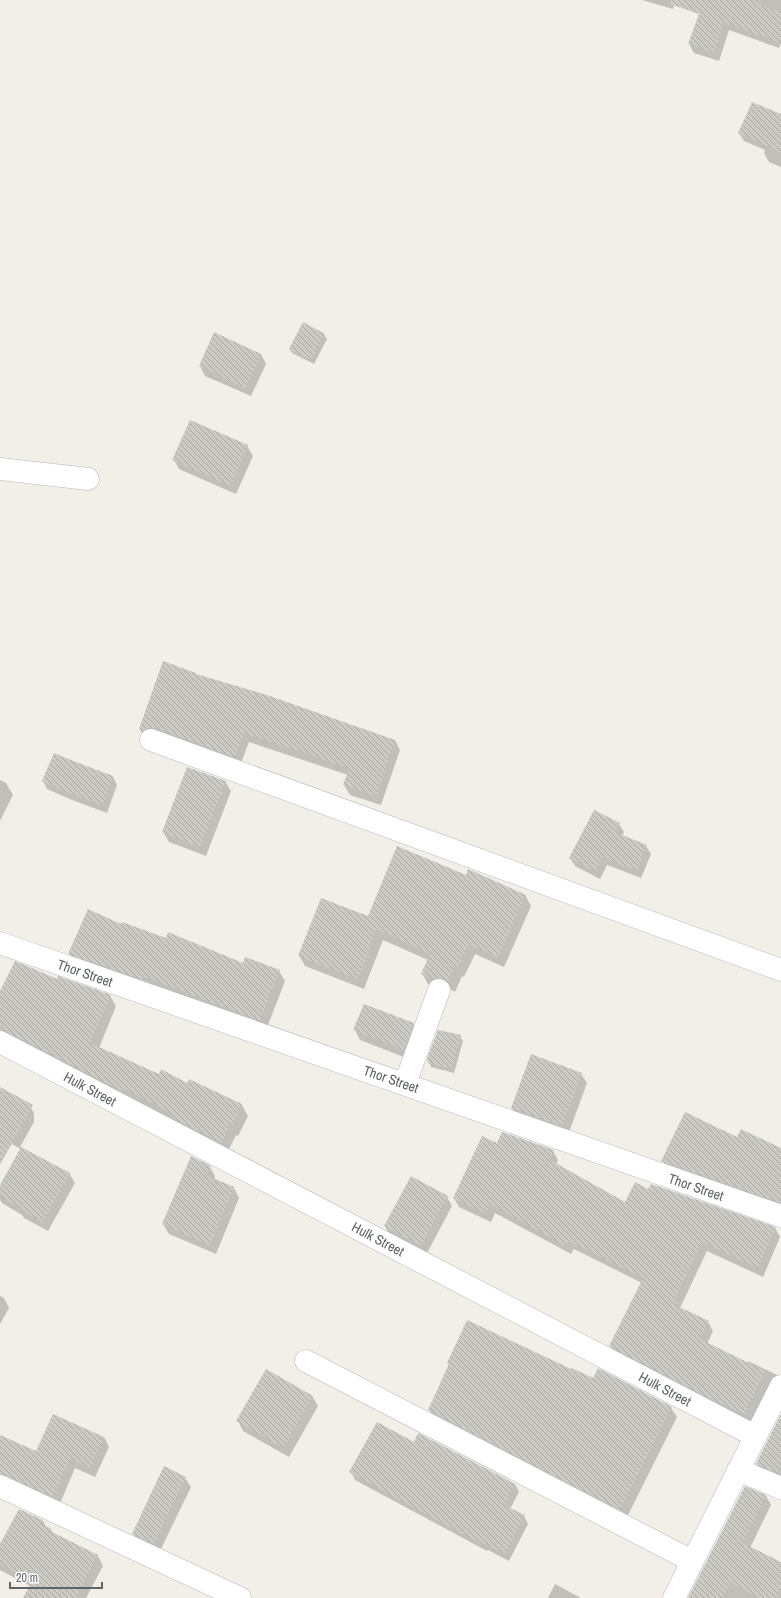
<svg xmlns="http://www.w3.org/2000/svg" width="781" height="1598" viewBox="0 0 781 1598" font-family="'Archivo Narrow',sans-serif">
	<defs>
		<pattern id="building-back-hatch" width="6" height="6" patternUnits="userSpaceOnUse"><rect width="6" height="6" fill="#cccac5"/><path d="M-1 5l2 2M0 0l6 6M5-1l2 2" fill="none" stroke="#a9a8a4"/></pattern>
	</defs>
	<rect width="100%" height="100%" fill="#f1efe8"/>
	<path fill="#0003" d="M 642,0 L 676,0 L 673,9 Z
		M 722,0 L 781,0 L 781,43 L 779,48 L 729,30 L 719,61 L 694,53 L 689,44 Z
		M 781,113 L 781,167 L 769,162 L 764,153 L 765,150 L 744,141 L 739,133 L 780,115 Z
		M 324,335 L 327,339 L 314,364 L 292,353 L 290,349 Z
		M 261,354 L 266,364 L 251,396 L 205,376 L 200,366 Z
		M 247,446 L 253,456 L 236,494 L 179,469 L 174,460 Z
		M 196,675 L 395,740 L 400,750 L 381,805 L 350,795 L 344,785 L 348,775 L 249,742 L 240,766 L 145,739 L 140,729 Z
		M 76,763 L 113,777 L 117,785 L 107,813 L 72,800 L 47,789 L 43,781 Z
		M 0,780 L 6,783 L 13,795 L 0,821 Z
		M 225,781 L 231,791 L 206,856 L 169,842 L 163,832 Z
		M 619,824 L 624,832 L 622,836 L 646,846 L 651,854 L 641,878 L 607,865 L 600,879 L 575,866 L 570,858 Z
		M 466,876 L 525,895 L 531,906 L 504,967 L 475,954 L 464,977 L 462,976 L 455,992 L 450,989 L 440,990 L 428,984 L 422,973 L 428,960 L 383,940 L 364,989 L 305,966 L 299,955 L 368,917 Z
		M 122,925 L 244,964 L 279,971 L 285,981 L 266,1030 L 75,963 L 69,954 Z
		M 57,981 L 110,996 L 116,1006 L 99,1048 L 160,1075 L 187,1084 L 189,1081 L 242,1105 L 248,1116 L 238,1136 L 236,1135 L 227,1153 L 0,1039 L 0,994 Z
		M 413,1024 L 418,1033 L 409,1059 L 360,1040 L 355,1030 Z
		M 460,1036 L 463,1041 L 454,1073 L 431,1067 L 429,1062 Z
		M 581,1074 L 587,1083 L 568,1135 L 517,1118 L 512,1108 Z
		M 0,1098 L 28,1103 L 34,1113 L 34,1122 L 20,1147 L 69,1173 L 75,1183 L 48,1231 L 24,1218 L 22,1215 L 2,1203 L 0,1200 L 0,1187 L 21,1149 L 0,1138 Z
		M 738,1138 L 781,1149 L 781,1209 L 668,1170 L 663,1161 Z
		M 498,1144 L 553,1151 L 558,1160 L 556,1165 L 626,1204 L 649,1190 L 775,1228 L 780,1237 L 763,1277 L 707,1251 L 680,1308 L 708,1322 L 713,1331 L 707,1344 L 747,1363 L 748,1361 L 777,1375 L 781,1382 L 756,1426 L 615,1355 L 610,1346 L 642,1283 L 574,1249 L 571,1254 L 495,1213 L 491,1222 L 459,1207 L 454,1198 Z
		M 210,1167 L 215,1176 L 214,1180 L 234,1188 L 239,1198 L 216,1254 L 169,1234 L 163,1224 Z
		M 447,1197 L 452,1206 L 426,1255 L 390,1236 L 385,1226 Z
		M 0,1296 L 4,1298 L 9,1308 L 0,1324 Z
		M 448,1363 L 593,1379 L 671,1408 L 677,1417 L 626,1519 L 435,1420 L 429,1410 L 449,1365 Z
		M 312,1396 L 318,1406 L 289,1457 L 243,1431 L 238,1421 Z
		M 781,1416 L 781,1481 L 762,1473 L 757,1464 Z
		M 0,1436 L 37,1452 L 104,1437 L 109,1447 L 95,1477 L 75,1468 L 59,1506 L 0,1482 Z
		M 415,1443 L 515,1484 L 519,1492 L 510,1509 L 524,1516 L 528,1524 L 509,1561 L 488,1550 L 487,1551 L 355,1480 L 351,1472 Z
		M 185,1478 L 191,1487 L 159,1553 L 139,1543 L 133,1534 Z
		M 745,1488 L 766,1496 L 771,1505 L 750,1548 L 781,1564 L 781,1598 L 689,1598 Z
		M 43,1521 L 46,1527 L 51,1530 L 53,1533 L 98,1556 L 103,1566 L 86,1598 L 24,1598 L 30,1586 L 0,1570 L 0,1546 Z
		M 555,1584 L 581,1598 L 548,1598 Z"/>
	<path fill="url(#building-back-hatch)" d="M 671,0 L 761,0 L 759,5 L 781,12 L 781,43 L 724,22 L 714,53 L 688,44 L 699,14 L 670,4 Z
		M 752,102 L 781,114 L 781,152 L 738,133 Z
		M 303,322 L 325,334 L 311,360 L 289,349 Z
		M 214,332 L 261,354 L 246,388 L 199,366 Z
		M 190,420 L 248,445 L 231,486 L 172,460 Z
		M 163,661 L 196,673 L 196,674 L 264,694 L 395,740 L 376,796 L 343,785 L 349,768 L 244,733 L 235,757 L 155,728 L 148,728 L 143,731 L 139,729 Z
		M 54,753 L 76,762 L 113,776 L 103,806 L 66,792 L 42,781 Z
		M 187,767 L 226,781 L 200,847 L 162,832 Z
		M 594,810 L 620,823 L 615,832 L 647,845 L 637,871 L 603,857 L 595,871 L 569,858 Z
		M 397,846 L 466,875 L 468,869 L 526,895 L 498,957 L 469,944 L 458,967 L 456,965 L 448,982 L 443,978 L 434,979 L 421,974 L 430,954 L 377,929 L 358,979 L 298,956 L 321,898 L 368,916 Z
		M 88,909 L 121,924 L 122,922 L 166,938 L 168,932 L 243,963 L 245,957 L 280,970 L 260,1021 L 146,977 L 145,980 L 68,954 Z
		M 15,961 L 32,968 L 57,979 L 58,976 L 111,995 L 90,1043 L 159,1074 L 161,1069 L 187,1083 L 189,1079 L 242,1104 L 232,1126 L 230,1125 L 222,1143 L 171,1117 L 173,1114 L 123,1088 L 122,1091 L 6,1031 L 0,1030 L 0,991 Z
		M 364,1004 L 414,1023 L 404,1050 L 353,1030 Z
		M 438,1030 L 461,1035 L 452,1069 L 428,1063 L 427,1059 Z
		M 531,1054 L 582,1073 L 562,1126 L 511,1108 Z
		M 0,1087 L 33,1105 L 0,1165 Z
		M 685,1112 L 737,1137 L 741,1129 L 781,1148 L 781,1203 L 661,1161 Z
		M 502,1132 L 554,1150 L 550,1160 L 625,1202 L 635,1182 L 648,1189 L 651,1184 L 776,1227 L 758,1268 L 702,1242 L 674,1300 L 677,1302 L 675,1305 L 709,1321 L 700,1339 L 765,1371 L 745,1414 L 719,1403 L 609,1346 L 643,1278 L 569,1241 L 566,1246 L 490,1204 L 486,1214 L 453,1198 L 482,1136 L 497,1143 Z
		M 21,1147 L 70,1173 L 43,1222 L 17,1208 L 18,1207 L 0,1196 L 0,1185 Z
		M 191,1156 L 211,1166 L 206,1175 L 234,1187 L 210,1245 L 162,1224 Z
		M 411,1176 L 448,1196 L 421,1246 L 384,1226 Z
		M 467,1320 L 571,1369 L 572,1368 L 593,1378 L 598,1368 L 672,1407 L 620,1510 L 428,1410 L 449,1364 L 447,1363 Z
		M 266,1369 L 313,1396 L 284,1448 L 236,1421 Z
		M 53,1414 L 104,1437 L 90,1468 L 70,1459 L 53,1497 L 5,1475 L 0,1474 L 0,1435 L 36,1451 Z
		M 781,1414 L 781,1466 L 777,1473 L 756,1464 Z
		M 377,1422 L 414,1442 L 418,1433 L 515,1484 L 504,1505 L 525,1515 L 505,1554 L 484,1543 L 483,1545 L 349,1472 Z
		M 164,1466 L 186,1477 L 154,1544 L 132,1534 Z
		M 745,1486 L 766,1495 L 743,1543 L 781,1562 L 781,1587 L 775,1598 L 760,1598 L 730,1582 L 723,1598 L 688,1598 Z
		M 19,1509 L 43,1520 L 42,1524 L 52,1529 L 50,1531 L 98,1555 L 76,1598 L 23,1598 L 32,1581 L 0,1564 L 0,1544 Z"/>
	<g fill="none" stroke-linecap="round" stroke-linejoin="round">
		<defs>
			<path id="minor" d="M 0,469 L 88,479
				M 151,740 L 781,970
				M 0,943 L 781,1216
				M 0,1042 L 755,1436
				M 405,1084 L 439,990
				M 306,1361 L 692,1561
				M 738,1470 L 781,1488
				M 0,1486 L 240,1598
				M 674,1598 L 781,1386"/>
		</defs>
		<use href="#minor" stroke="#b5b8bc" stroke-width="23"/>
		<use href="#minor" stroke="#fff" stroke-width="22"/>
	</g>
	<g text-anchor="middle" dominant-baseline="central" stroke-width="4" stroke-linejoin="round" paint-order="stroke">
		<g font-size="14" fill="#5f6368" stroke="#fff">
			<text transform="translate(85 973) rotate(19)">Thor Street</text>
			<text transform="translate(391 1079) rotate(19)">Thor Street</text>
			<text transform="translate(90 1089) rotate(28)">Hulk Street</text>
			<text transform="translate(696 1187) rotate(19)">Thor Street</text>
			<text transform="translate(378 1239) rotate(28)">Hulk Street</text>
			<text transform="translate(665 1389) rotate(28)">Hulk Street</text>
		</g>
	</g>
	<path d="M10 1582v6h92v-6" fill="none" stroke="#5f6368" stroke-width="2"/>
	<text x="16" y="1582" font-size="12" fill="#5f6368" stroke="#ffffff" stroke-width="3" paint-order="stroke">20 m</text>
</svg>
